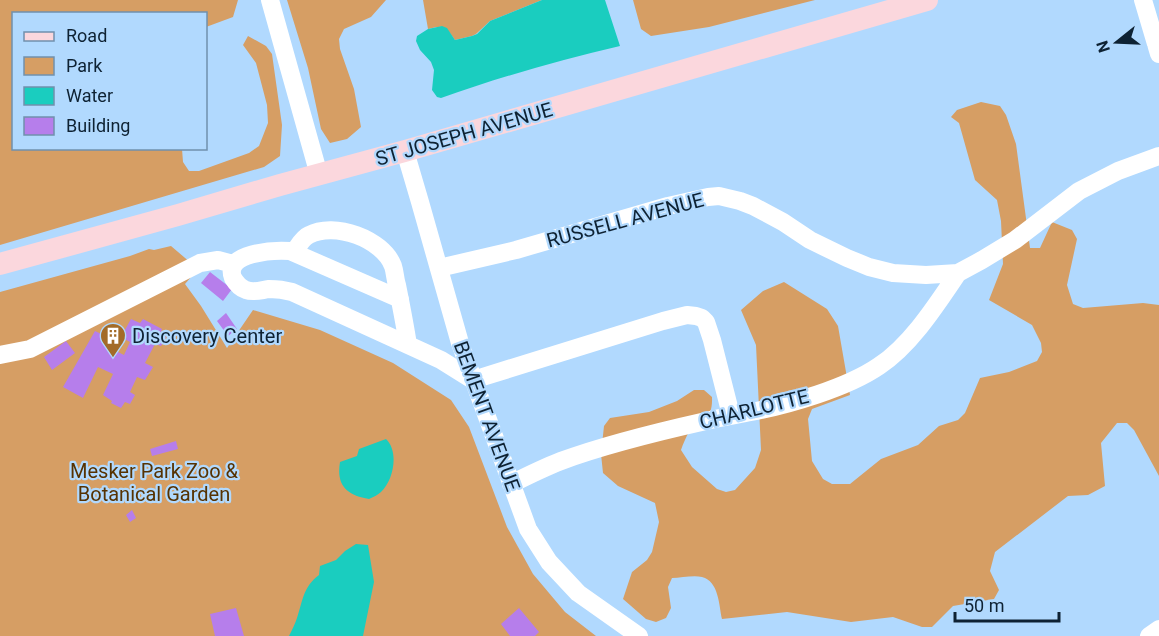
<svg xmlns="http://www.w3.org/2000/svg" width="1159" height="636" viewBox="0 0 1159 636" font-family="Roboto,sans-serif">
	<rect width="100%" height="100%" fill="#b1d9fe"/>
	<path fill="#d69e64" d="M 0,0 L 238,0 L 233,17 L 206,27 L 206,14 L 14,14 L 14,148 L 182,149 L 183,162 L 189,171 L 199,171 L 249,153 L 259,146 L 268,123 L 267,105 L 256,63 L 243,45 L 248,36 L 266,46 L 272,54 L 282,125 L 280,156 L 264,167 L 0,245 Z
		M 287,0 L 386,0 L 371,17 L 344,29 L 339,39 L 340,49 L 354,89 L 361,127 L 347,139 L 330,143 L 321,129 L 308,68 Z
		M 423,0 L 542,0 L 490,21 L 476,34 L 472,36 L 455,40 C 444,25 446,25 428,29 Z
		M 633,0 L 815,0 L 709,27 L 651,36 L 641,29 Z
		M 981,102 L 1000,106 L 1006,115 L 1016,144 L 1030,248 L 1040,248 L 1052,222 L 1072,230 L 1077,239 L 1067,285 L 1073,304 L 1083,308 L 1143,303 L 1159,305 L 1159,476 L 1134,430 L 1127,423 L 1117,423 L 1101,443 L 1105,486 L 1088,495 L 1068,496 L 995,552 L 990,571 L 999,590 L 994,599 L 953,606 L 932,627 L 922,627 L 893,617 L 851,622 L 787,612 L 722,619 C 719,606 719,581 702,577 C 693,575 681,578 672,578 L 668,587 L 671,608 L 666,618 L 656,622 L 646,619 L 623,599 L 632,572 L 647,560 L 652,552 L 659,522 L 655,503 L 618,486 L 603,473 L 601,454 L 604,426 L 610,418 L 649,412 L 677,401 L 694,390 L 704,390 L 712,397 C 713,422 701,416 689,432 C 686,437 683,444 681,450 L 692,467 L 717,489 L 726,492 L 735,490 L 755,468 L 761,450 L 756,345 L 741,310 L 763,291 L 784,282 L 827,309 L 838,326 L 850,395 L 812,409 L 808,419 L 812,461 L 823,479 L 832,484 L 850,484 L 881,459 L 918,445 L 939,426 L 958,420 L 965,413 L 980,378 L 1009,372 L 1037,361 L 1042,352 L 1041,343 L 1032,325 L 989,300 L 1003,264 L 1001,221 L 997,200 L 975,180 L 959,123 L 951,117 L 957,110 Z
		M 171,246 L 198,269 L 185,284 L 201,306 L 227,348 L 253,310 L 320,330 L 393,363 L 451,400 L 469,427 L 507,527 L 533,574 L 565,612 L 596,636 L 0,636 L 0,292 L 130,256 L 149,249 L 154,250 Z"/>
	<path fill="#1acdbf" d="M 542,0 L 605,0 L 620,46 C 560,60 500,77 441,98 L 437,97 L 432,90 L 434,70 L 431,62 L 420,50 L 416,41 L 417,36 L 428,29 L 442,26 L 447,28 L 455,40 L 472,36 L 477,34 L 490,21 Z
		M 386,439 C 399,451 394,480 381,492 C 378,495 373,497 369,499 C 347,495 336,486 340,462 L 357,456 L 359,449 Z
		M 356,544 L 368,545 L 374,582 L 363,636 L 289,636 C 292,630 295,624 297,618 C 303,600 303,587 319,575 L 320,566 L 336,560 L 345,551 Z"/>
	<path fill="#b67eeb" d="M 210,272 L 232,289 L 223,301 L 201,283 Z
		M 226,313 L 237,329 L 228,336 L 217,321 Z
		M 131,319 L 140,323 L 143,319 L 162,329 L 160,334 L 166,337 L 161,346 L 155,344 L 145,363 L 153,367 L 145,380 L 137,377 L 130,392 L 135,395 L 130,404 L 125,402 L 121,408 L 111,403 L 112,401 L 103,395 L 113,374 L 98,367 L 83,398 L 63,387 L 95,331 L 114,340 L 110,348 L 124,355 L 130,342 L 121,337 Z
		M 66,341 L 75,353 L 52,370 L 44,357 Z
		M 176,441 L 178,449 L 152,456 L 150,449 Z
		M 132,510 L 136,518 L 130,522 L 126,515 Z
		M 236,608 L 244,636 L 215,636 L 210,614 Z
		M 519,608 L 539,632 L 535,636 L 510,636 L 501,624 Z"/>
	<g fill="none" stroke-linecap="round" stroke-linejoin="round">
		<path stroke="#fff" stroke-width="18" d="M 270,0 L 319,175
			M 1143,0 L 1159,54
			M 405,151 L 420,202 L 460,343 L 528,529 L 549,562 L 578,593 L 639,636
			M 294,252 C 298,247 302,238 309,235 C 334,221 383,239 393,266 C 395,272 395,279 397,285 C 401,305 405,325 408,345
			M 439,268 L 516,250 L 668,206 L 708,197 L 719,196 L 740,201 L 753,206 L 783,222 L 810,240 L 847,258 L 869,267 L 893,273 L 926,275 L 958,273 L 982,260 L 1015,240 L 1079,191 L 1118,171 L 1159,156
			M 400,299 L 290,251 C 275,250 223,252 233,278 C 236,283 240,288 246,290 C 254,293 261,290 269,289 C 277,289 285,290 292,292 L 441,360 L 473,380 L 663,321 L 687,315 L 696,316 L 702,318 L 706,322 L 712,340 L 731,415
			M 0,355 L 30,349 L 200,263 L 218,260 L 233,264
			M 511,484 C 527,476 543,468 561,461 C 607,444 657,432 706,421 C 721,417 736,415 751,412 C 788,405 847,388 879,366 C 911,345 937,304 958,273
			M 1149,636 L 1159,629"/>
		<path stroke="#fbd7dd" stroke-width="22" d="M 0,264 L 178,215 L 280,185 L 405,151 L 927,0"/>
	</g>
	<defs>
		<symbol id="building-pin" viewBox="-11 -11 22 30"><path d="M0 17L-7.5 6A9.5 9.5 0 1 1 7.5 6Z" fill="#a36b28" stroke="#b1d9fe"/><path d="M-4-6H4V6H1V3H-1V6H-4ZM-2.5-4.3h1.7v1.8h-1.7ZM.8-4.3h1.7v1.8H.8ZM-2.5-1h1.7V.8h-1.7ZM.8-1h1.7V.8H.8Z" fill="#fff"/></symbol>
	</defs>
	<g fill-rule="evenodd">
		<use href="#building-pin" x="98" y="321" width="30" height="40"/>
	</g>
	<g text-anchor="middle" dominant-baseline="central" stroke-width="4.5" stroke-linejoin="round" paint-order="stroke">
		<g font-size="20" fill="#0e2233" stroke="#b1d9fe">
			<text transform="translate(464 134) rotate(-16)">ST JOSEPH AVENUE</text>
			<text transform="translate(625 220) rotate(-15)">RUSSELL AVENUE</text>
			<text transform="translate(754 409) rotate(-14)">CHARLOTTE</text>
			<text transform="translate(487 416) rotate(70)">BEMENT AVENUE</text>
		</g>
		<g font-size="20" fill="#0e2233" stroke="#b1d9fe" text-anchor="start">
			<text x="132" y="336">Discovery Center</text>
		</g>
		<g font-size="20" fill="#563202" stroke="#b1d9fe">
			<text x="154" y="471">Mesker Park Zoo &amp;<tspan x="154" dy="23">Botanical Garden</tspan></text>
		</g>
	</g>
	<rect x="12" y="12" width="195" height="138" fill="#b1d9fe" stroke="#7090ad" stroke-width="1.5"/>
	<rect x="24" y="32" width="30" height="9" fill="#fbd7dd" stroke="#7090ad" stroke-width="1.5"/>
	<text x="66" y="42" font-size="18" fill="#0e2233">Road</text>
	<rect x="24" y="57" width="30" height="18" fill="#d69e64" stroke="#7090ad" stroke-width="1.5"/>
	<text x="66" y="72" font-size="18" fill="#0e2233">Park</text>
	<rect x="24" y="87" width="30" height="18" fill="#1acdbf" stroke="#7090ad" stroke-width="1.5"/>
	<text x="66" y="102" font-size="18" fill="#0e2233">Water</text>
	<rect x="24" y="117" width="30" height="18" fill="#b67eeb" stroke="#7090ad" stroke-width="1.5"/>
	<text x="66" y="132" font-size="18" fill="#0e2233">Building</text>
	<g transform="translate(1117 42) rotate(252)" stroke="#b1d9fe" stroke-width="4.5" paint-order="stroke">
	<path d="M0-4.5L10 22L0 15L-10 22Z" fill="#0e2233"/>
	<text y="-9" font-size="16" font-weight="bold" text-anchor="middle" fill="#0e2233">N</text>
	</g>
	<path d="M955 612v9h104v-9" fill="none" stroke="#0e2233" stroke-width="3"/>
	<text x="964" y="612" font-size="18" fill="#0e2233" stroke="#b1d9fe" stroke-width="4.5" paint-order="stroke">50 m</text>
</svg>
